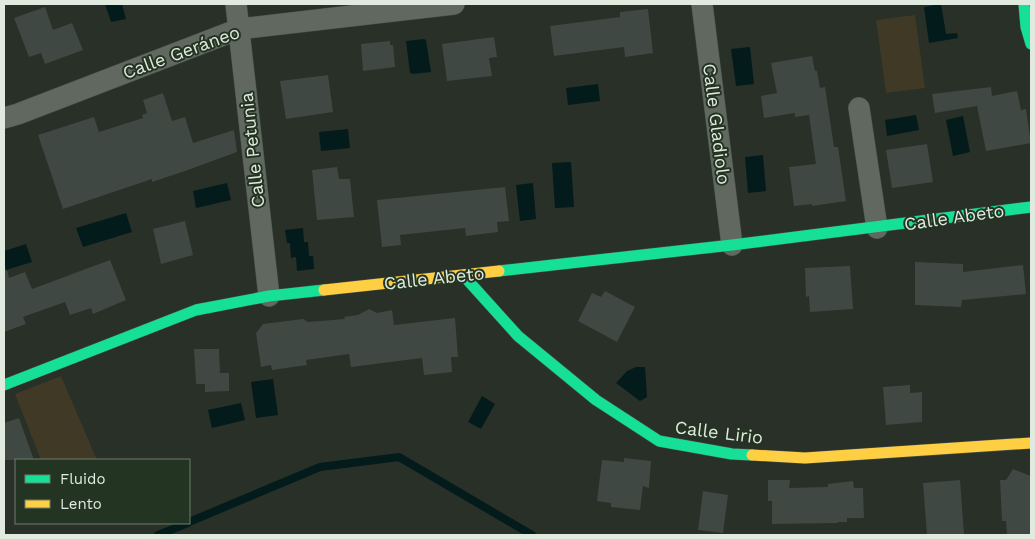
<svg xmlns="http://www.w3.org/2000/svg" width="1035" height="539" viewBox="0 0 1035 539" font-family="'Work Sans',sans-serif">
	<rect width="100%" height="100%" fill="#283027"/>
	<path fill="#403925" d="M 915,15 L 925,88 L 886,93 L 876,20 Z
		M 61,376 L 97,460 L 41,460 L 15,394 Z"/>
	<path fill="#041b1c" d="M 105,4 L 122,4 L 126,19 L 111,22 Z
		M 941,4 L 946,34 L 957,33 L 958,38 L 929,43 L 924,7 Z
		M 424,39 L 426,40 L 431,72 L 413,74 L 410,73 L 406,41 Z
		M 750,47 L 754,84 L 736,86 L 731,49 Z
		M 598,84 L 600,101 L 568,105 L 566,88 Z
		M 916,115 L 919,130 L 887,136 L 885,120 Z
		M 963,116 L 970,152 L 953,156 L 946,120 Z
		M 348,129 L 350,148 L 321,151 L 319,132 Z
		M 763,155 L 766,191 L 748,193 L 745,157 Z
		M 571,162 L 574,207 L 555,208 L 552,163 Z
		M 227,183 L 231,200 L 196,208 L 193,191 Z
		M 533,183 L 536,219 L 520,221 L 516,185 Z
		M 126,213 L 132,232 L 83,247 L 76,228 Z
		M 303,228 L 304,242 L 308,242 L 309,256 L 313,256 L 314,269 L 297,271 L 296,257 L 291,258 L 290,243 L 287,243 L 285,230 Z
		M 26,244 L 32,262 L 6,270 L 4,262 L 4,251 Z
		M 636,367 L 645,367 L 647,397 L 640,401 L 616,383 L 627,371 Z
		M 273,379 L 278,415 L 256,418 L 251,382 Z
		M 482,396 L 495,404 L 481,429 L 468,422 Z
		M 241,403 L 245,420 L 212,428 L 208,410 Z"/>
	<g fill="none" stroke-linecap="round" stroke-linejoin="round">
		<path stroke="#041b1c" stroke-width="8" d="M 189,522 L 320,467 L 399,457 L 532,535
			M 158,535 L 188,523"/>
	</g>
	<path fill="#3f4842" d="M 45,7 L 53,30 L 72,23 L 83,50 L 45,64 L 41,53 L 29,57 L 14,18 Z
		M 648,9 L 653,53 L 625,57 L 624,47 L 554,56 L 550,26 L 620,17 L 620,12 Z
		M 494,37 L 497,57 L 489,58 L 492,76 L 447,81 L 442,44 Z
		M 390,41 L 390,45 L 393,45 L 395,67 L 363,71 L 361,44 Z
		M 812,56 L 815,71 L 817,71 L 820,88 L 825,87 L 834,147 L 838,147 L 846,201 L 812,206 L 812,204 L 794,206 L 789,167 L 816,164 L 809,115 L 795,117 L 795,113 L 764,118 L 761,96 L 777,93 L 771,63 Z
		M 328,75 L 333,112 L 286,119 L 280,81 Z
		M 991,87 L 992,96 L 1017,91 L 1021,110 L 1026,109 L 1031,143 L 986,151 L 977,106 L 935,113 L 932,94 Z
		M 163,93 L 172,121 L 185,117 L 193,143 L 234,130 L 237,152 L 185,171 L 152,182 L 152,179 L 63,209 L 38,135 L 94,117 L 99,132 L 143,118 L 142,115 L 147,113 L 143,100 Z
		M 927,144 L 933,182 L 892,188 L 886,150 Z
		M 337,167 L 339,179 L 350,179 L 354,217 L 317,220 L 312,170 Z
		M 505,187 L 509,221 L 497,222 L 498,232 L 466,236 L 465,228 L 400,235 L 401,245 L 382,247 L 377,200 Z
		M 185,221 L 193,255 L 161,264 L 153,229 Z
		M 110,260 L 126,300 L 93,314 L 91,308 L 70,315 L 65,302 L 23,317 L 26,324 L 4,332 L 4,271 L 7,270 L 9,278 L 25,272 L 32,289 Z
		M 915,262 L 963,264 L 963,272 L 1023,265 L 1026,294 L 962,300 L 961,307 L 915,305 Z
		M 850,266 L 853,309 L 810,312 L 809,296 L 806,297 L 805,268 Z
		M 605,291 L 635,307 L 617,342 L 578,321 L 592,293 L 601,297 Z
		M 369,309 L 377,313 L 392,310 L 394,325 L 455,318 L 458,357 L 451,357 L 452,372 L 424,375 L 422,358 L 351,367 L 349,354 L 306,360 L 307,365 L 272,370 L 271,365 L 261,367 L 256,333 L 263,324 L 303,319 L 308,322 L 345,319 L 344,317 L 358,315 Z
		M 194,349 L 219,349 L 220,373 L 229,373 L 229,391 L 205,392 L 205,384 L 196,384 Z
		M 910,385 L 910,393 L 922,392 L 922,422 L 886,425 L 883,387 Z
		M 19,418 L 34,460 L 4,460 L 4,423 Z
		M 624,458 L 651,461 L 649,488 L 643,486 L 640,510 L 611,507 L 611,503 L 597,501 L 602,460 L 624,462 Z
		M 1013,469 L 1031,476 L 1031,535 L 1007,535 L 1006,521 L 1002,521 L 1000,480 L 1006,480 Z
		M 768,480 L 790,480 L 789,488 L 828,487 L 828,484 L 853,481 L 854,488 L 863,488 L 864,518 L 847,518 L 847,522 L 838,522 L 838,523 L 772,524 L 772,501 L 768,501 Z
		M 960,480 L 964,534 L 927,535 L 923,483 Z
		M 703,491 L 728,495 L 723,533 L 698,530 Z"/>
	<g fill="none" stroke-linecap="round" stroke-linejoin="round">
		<defs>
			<path id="street" d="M 236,4 L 269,296
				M 702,4 L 732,245
				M 859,108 L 877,228
				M 4,118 L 18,114 L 239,29 L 454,4"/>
			<path id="fast" d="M 1024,4 L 1026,27 L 1031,44
				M 499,271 L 732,245 L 1031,207
				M 463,275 L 518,336 L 596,400 L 659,441 L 732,454 L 752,455
				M 4,385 L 196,310 L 269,296 L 324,290"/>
			<path id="slow" d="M 324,290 L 499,271
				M 752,455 L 805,458 L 1031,443"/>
		</defs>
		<use href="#street" stroke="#474e46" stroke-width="22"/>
		<use href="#fast" stroke="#474e46" stroke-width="12"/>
		<use href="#slow" stroke="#474e46" stroke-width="12"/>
		<use href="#street" stroke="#616860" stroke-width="21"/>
		<use href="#fast" stroke="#16e098" stroke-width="11"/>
		<use href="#slow" stroke="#ffcf43" stroke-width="11"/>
	</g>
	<g text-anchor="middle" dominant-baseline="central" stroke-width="4" stroke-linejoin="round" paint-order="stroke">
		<g font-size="18" fill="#e0eadf" stroke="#243423">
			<text transform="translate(181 52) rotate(-20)">Calle Geráneo</text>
			<text transform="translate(717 124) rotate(83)">Calle Gladiolo</text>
			<text transform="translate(252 150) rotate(-96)">Calle Petunia</text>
			<text transform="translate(954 217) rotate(-8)">Calle Abeto</text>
			<text transform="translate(434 278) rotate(-6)">Calle Abeto</text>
			<text transform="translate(719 432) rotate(7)">Calle Lirio</text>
		</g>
	</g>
	<rect width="1035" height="539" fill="none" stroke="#e0eadf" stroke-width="10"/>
	<rect x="15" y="459" width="175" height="65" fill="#243423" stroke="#6f7d6e"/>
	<rect x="25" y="475" width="25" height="8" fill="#16e098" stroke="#6f7d6e"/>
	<text x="60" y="484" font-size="15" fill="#e0eadf">Fluido</text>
	<rect x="25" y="500" width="25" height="8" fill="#ffcf43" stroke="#6f7d6e"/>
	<text x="60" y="509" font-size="15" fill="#e0eadf">Lento</text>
</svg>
